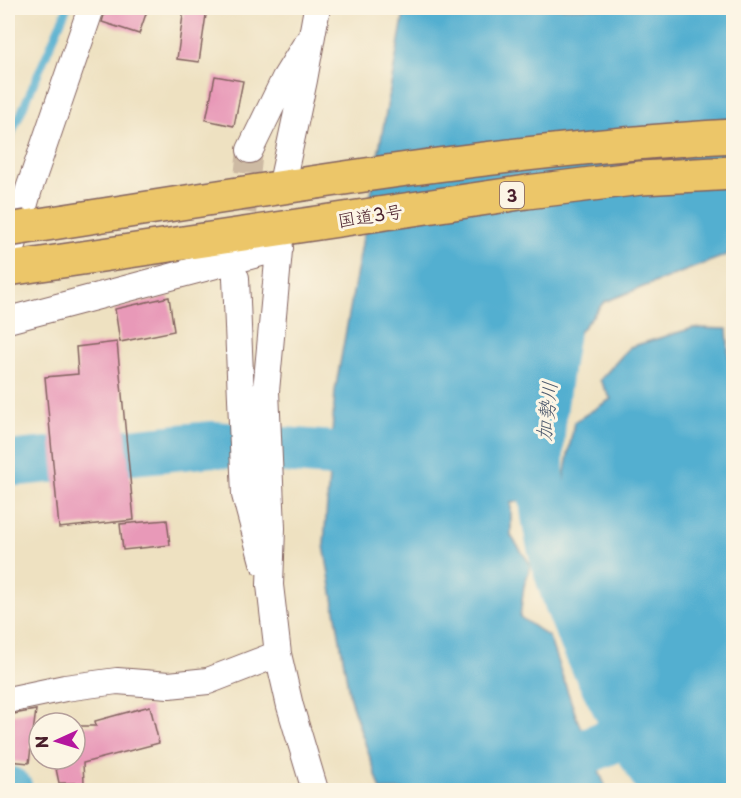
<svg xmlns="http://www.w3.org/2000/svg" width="741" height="798" viewBox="0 0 741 798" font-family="'Playpen Sans','Klee One',sans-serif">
	<rect width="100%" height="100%" fill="#fcf5e5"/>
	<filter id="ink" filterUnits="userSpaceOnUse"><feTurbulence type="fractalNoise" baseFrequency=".0167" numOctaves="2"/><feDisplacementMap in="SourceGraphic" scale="12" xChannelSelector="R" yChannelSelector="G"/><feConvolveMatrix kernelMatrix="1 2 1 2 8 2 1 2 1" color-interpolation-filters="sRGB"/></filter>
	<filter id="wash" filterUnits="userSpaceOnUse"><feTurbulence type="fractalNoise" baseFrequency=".008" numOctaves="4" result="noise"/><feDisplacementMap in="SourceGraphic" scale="24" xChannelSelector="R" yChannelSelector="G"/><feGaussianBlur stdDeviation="1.35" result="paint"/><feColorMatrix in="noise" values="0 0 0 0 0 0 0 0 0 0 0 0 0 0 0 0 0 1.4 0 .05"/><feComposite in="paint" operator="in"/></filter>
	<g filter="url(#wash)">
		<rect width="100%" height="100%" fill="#eee1c1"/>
		<path fill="#52afd0" stroke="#4e677e" stroke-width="1.5" d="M 405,8 L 733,8 L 734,238 L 727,255 L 604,302 L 538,382 L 524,436 L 528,500 L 511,503 L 511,536 L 531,565 L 524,586 L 520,617 L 549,637 L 577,719 L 607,790 L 381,790 L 350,699 L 324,545 L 335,391 Z
			M 693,328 L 727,329 L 734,437 L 733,790 L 645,790 L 585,665 L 559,505 L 574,422 L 611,399 L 600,380 L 630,347 Z"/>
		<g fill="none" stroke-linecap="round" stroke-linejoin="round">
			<path stroke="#52afd0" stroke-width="8" d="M 8,142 L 67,8
				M 8,459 L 18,463 L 8,473"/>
			<path stroke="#52afd0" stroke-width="46" d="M 560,304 C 551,368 536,434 542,499 C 550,580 588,658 627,728 C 639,749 650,772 665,790
				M 18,463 L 212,444 L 331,454
				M 8,789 L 10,790
				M 493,790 L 630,733"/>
		</g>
		<g id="blocks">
			<path fill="#e899b8" d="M 106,8 L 148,8 L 139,34 L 102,22 Z
				M 184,8 L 207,8 L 199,62 L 177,59 Z
				M 215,76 L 243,81 L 234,126 L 206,120 Z
				M 169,297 L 174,331 L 120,342 L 115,309 Z
				M 117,342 L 134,520 L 59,528 L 45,377 L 78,374 L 76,347 Z
				M 167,520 L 170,545 L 123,550 L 120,524 Z
				M 150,706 L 159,743 L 83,763 L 84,783 L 59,783 L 54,759 L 75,759 L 75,726 L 96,726 L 95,721 Z
				M 36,710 L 29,763 L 9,761 L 8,715 Z"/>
		</g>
	</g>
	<g filter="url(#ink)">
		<use href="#blocks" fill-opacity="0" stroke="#836360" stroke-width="1.5"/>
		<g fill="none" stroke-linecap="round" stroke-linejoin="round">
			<path stroke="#cdbaa3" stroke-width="26" stroke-dasharray="26 13" stroke-linecap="butt" d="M 239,251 L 250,150"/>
			<defs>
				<path id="minor" d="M 250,150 L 285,78 L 306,44
					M 281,188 L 304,80 L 317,8
					M 281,229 L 266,391 L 272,528 L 270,585 L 278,654 L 290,706 L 315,790
					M 8,263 L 29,189 L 91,8
					M 236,278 L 245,495 L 263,562
					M 8,320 L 280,248
					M 8,700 L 65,688 L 117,681 L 169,685 L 208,681 L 278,654"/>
				<path id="highway" d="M 27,227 C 261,191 497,149 734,136
					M 8,269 L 527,192 L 641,178 L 734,173"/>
			</defs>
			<use href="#minor" stroke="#836360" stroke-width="28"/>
			<use href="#highway" stroke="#836360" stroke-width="36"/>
			<use href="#minor" stroke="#fff" stroke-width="26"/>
			<use href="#highway" stroke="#ecc669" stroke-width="33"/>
			<defs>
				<path id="highway-bridge" d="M 8,230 L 27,227"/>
			</defs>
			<use href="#highway-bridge" stroke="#836360" stroke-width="36" stroke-linecap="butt"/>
			<use href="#highway-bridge" stroke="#ecc669" stroke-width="33"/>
		</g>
	</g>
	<g text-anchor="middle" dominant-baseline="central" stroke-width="6" stroke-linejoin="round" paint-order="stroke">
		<rect fill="#fcf5e5" stroke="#7f5f63" stroke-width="1.5" x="500" y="182" width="24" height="26" rx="4.5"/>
		<g font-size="16" font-weight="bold" fill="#4a1f2b">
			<text x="512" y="195">3</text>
		</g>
		<g font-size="18" fill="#4a1f2b" stroke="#fcf5e5">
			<text transform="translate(370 215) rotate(-9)">国道3号</text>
		</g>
		<g font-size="20" font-style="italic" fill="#4d596d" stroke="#fcf5e5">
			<text transform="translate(546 411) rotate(-84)">加勢川</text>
		</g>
	</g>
	<rect width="741" height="798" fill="none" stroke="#fcf5e5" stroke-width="30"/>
	<g transform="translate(57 741) rotate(266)"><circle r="28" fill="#fcf5e5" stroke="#b59f9b" stroke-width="1.5"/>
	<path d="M0-4.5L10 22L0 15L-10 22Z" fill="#b5179e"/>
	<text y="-9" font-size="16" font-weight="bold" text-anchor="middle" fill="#4a1f2b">N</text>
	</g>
</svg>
